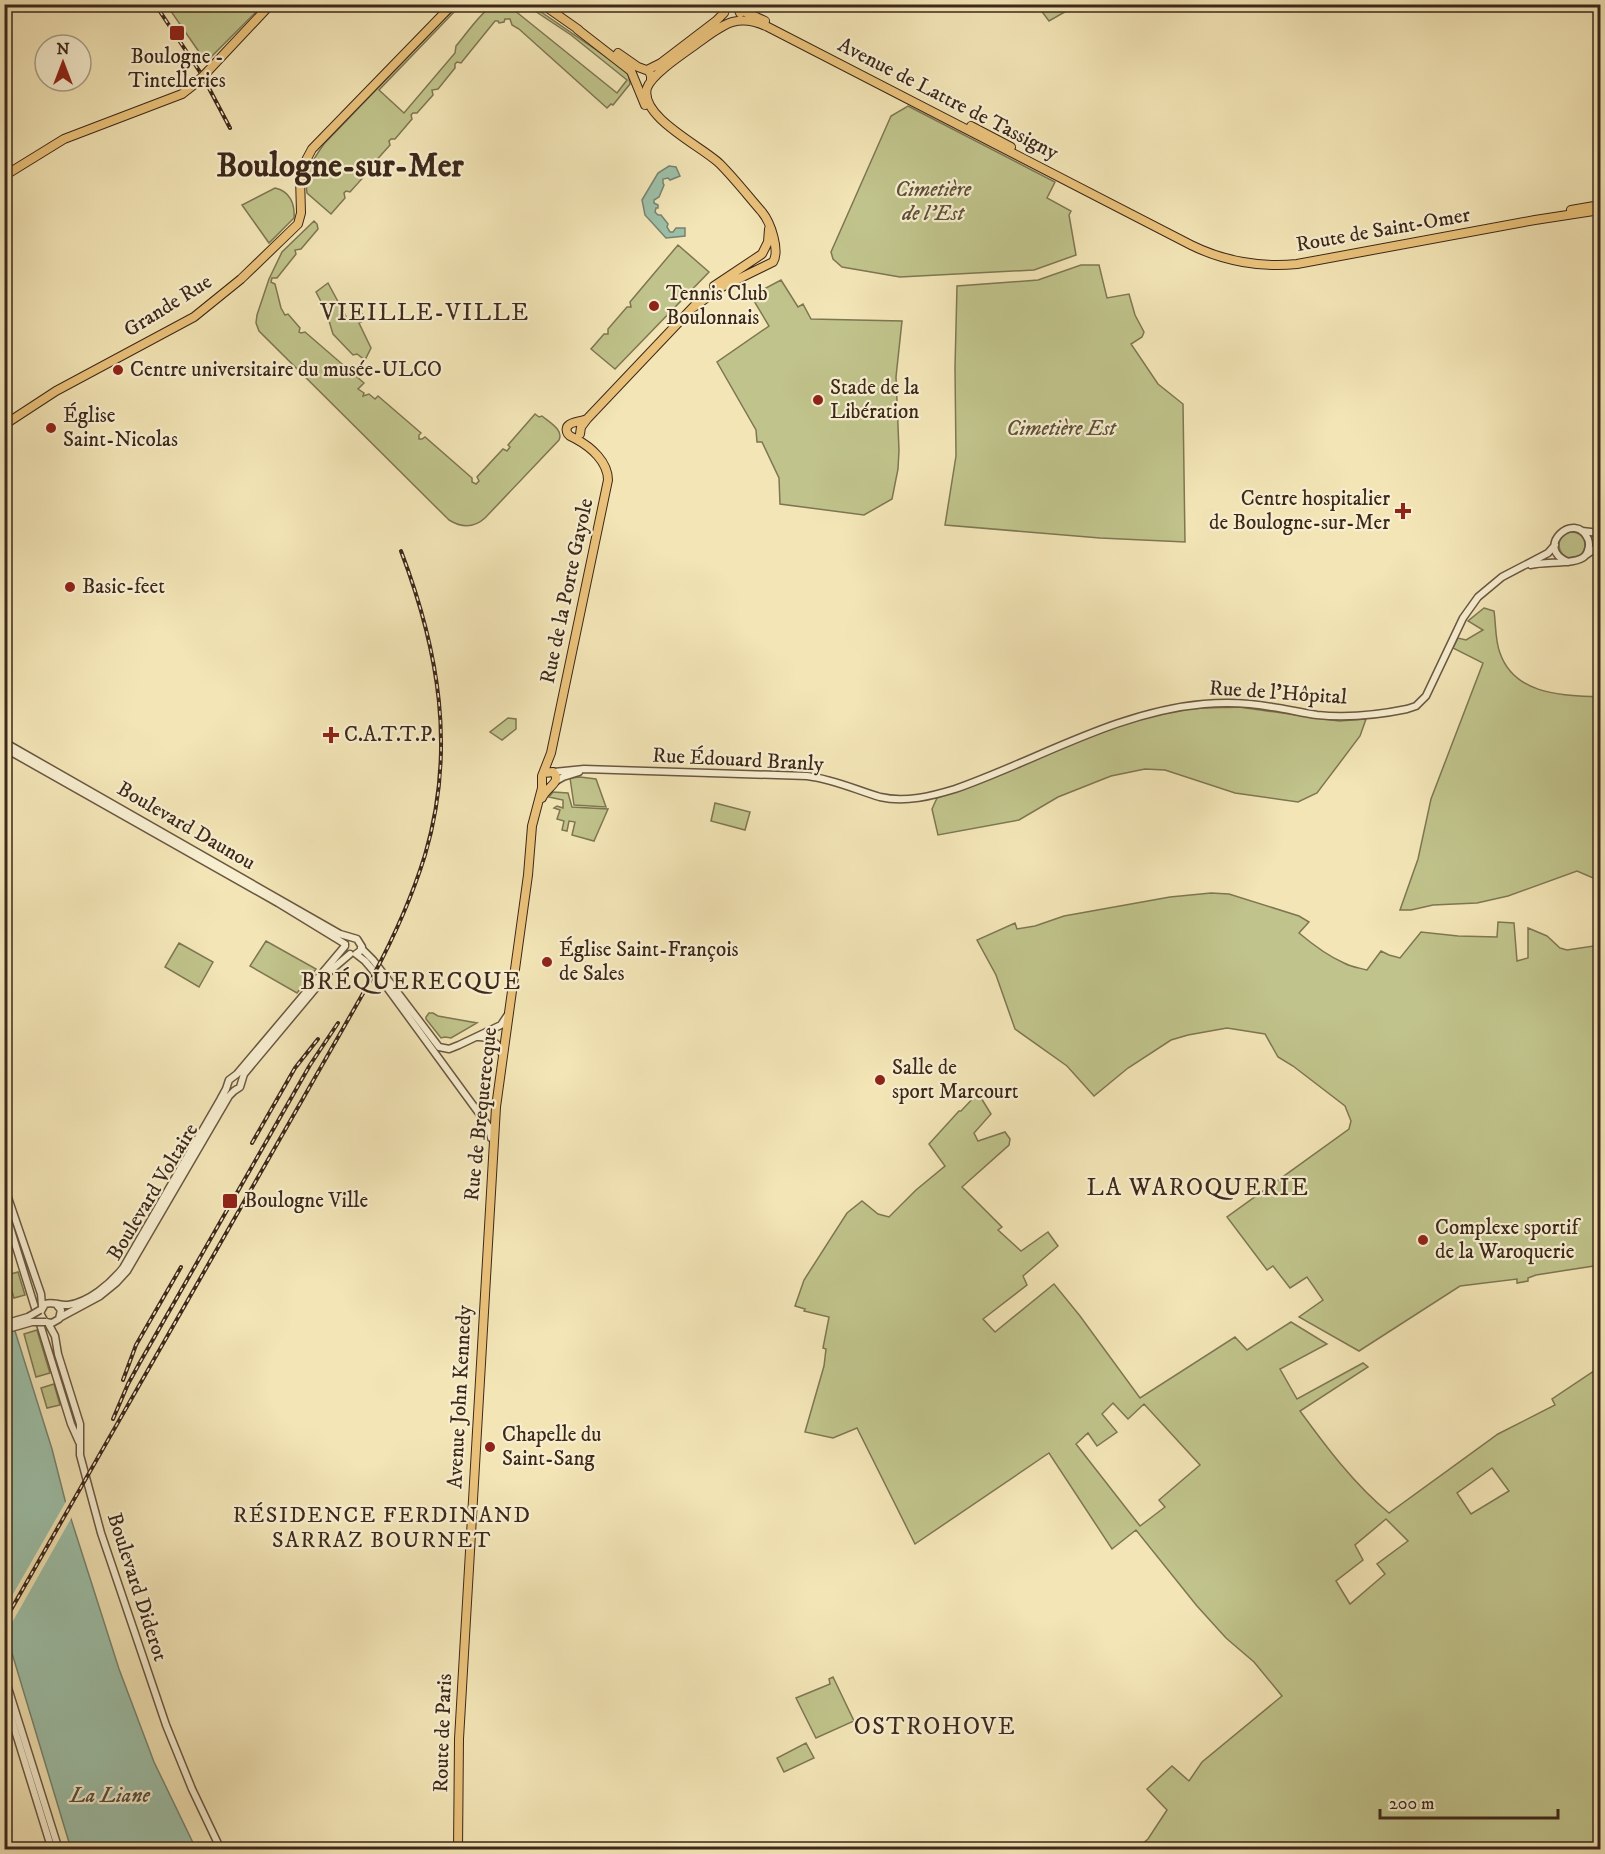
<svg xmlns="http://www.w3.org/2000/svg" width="1605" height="1854" viewBox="0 0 1605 1854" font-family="'IM FELL DW Pica',serif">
	<rect width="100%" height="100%" fill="#f3e5b6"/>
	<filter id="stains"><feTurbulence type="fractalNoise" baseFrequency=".00333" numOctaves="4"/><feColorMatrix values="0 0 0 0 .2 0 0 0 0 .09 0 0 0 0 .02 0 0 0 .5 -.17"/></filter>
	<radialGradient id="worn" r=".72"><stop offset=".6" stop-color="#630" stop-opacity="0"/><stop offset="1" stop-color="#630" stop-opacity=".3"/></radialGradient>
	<path fill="#c0c38b" stroke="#7e7652" stroke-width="1.5" fill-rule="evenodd" d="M 172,4 L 263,4 L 263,5 L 206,62 L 168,7 Z
		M 461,5 L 465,5 L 455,11 L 379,90 L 404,113 L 455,53 L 456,46 C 463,38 482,11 491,7 C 499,4 507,6 514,10 L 617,93 L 627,80 L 571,35 L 526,5 L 531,5 L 628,72 L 630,84 L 613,105 L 611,104 L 607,108 L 519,29 L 512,25 L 510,19 L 505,19 L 504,22 L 499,23 L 498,21 L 495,21 L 461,63 L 457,62 L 455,64 L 455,68 L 438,89 L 432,90 L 433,95 L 417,113 L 413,113 L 411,115 L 412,119 L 395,139 L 391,139 L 389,141 L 390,145 L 373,164 L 369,164 L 367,167 L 369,171 L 350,192 L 346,191 L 344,193 L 345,198 L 331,214 L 307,193 C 304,174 313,159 324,144 L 449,14 Z
		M 1037,5 L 1077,5 L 1049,21 Z
		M 908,106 L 1055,182 L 1047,198 L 1071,211 L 1069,215 L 1076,255 L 1034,270 L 900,277 L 842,267 L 833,259 L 831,252 L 891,116 Z
		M 275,188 C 290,191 295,204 294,218 L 269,243 L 242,205 Z
		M 314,221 L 317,224 L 318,229 L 301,249 L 295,250 L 296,254 L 277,278 L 272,278 L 271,282 L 275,284 L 281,308 L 285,315 L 288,314 L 300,328 L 299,332 L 301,333 L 305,332 L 364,383 L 358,389 L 364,393 L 363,396 L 369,394 L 375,399 L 378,396 L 421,433 L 419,435 L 419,439 L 422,439 L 425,437 L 472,478 L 472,482 L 476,484 L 479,481 L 477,477 L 503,449 L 507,451 L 510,447 L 508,445 L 535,414 L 539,417 L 542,416 C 549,422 564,430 559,440 L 485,518 C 474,528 462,528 449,520 L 259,331 L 256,323 L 257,315 L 269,279 L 282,252 Z
		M 678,245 L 709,272 L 615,369 L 591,349 L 604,334 L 608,334 L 608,329 L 627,307 L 631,307 L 630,302 Z
		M 1081,265 L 1099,265 L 1107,298 L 1129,294 L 1135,315 L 1144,332 L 1142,337 L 1131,344 L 1158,384 L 1183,404 L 1185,542 L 1100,538 L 945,525 L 956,456 L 955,368 L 957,286 L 1038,280 Z
		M 781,280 L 798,307 L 803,304 L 811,319 L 902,321 L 896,377 L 899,450 L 898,469 L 892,499 L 864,515 L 780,504 L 779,478 L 762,442 L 757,442 L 756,430 L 717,362 L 769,326 L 751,296 Z
		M 328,283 L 348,320 L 362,314 L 365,320 L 359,323 L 371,348 L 365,360 L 357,354 L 353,355 L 333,334 L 326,311 L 316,292 Z
		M1559 545a13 13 0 1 1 26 0a13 13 0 1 1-26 0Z
		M 1484,608 L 1494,611 C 1496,624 1495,641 1500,653 C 1515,696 1564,695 1600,697 L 1600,889 L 1598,880 L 1577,871 L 1508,896 L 1477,903 L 1433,905 L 1411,910 L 1400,910 L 1418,859 L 1431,799 L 1483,663 L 1453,648 L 1458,638 L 1466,640 L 1483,630 L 1468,621 Z
		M 1239,707 L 1339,721 L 1366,719 L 1360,736 L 1317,793 L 1298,802 L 1235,793 L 1165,770 L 1145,769 L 1111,776 L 1058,797 L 1019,820 L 938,835 L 932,809 L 937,798 C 1016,771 1092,728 1175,711 C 1196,707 1218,708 1239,707 Z
		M 508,718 L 516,719 L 516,729 L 502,740 L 490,732 Z
		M 580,777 L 596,779 L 606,807 L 574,805 L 570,778 Z
		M 553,792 L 568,793 L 572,807 L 608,809 L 594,841 L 572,835 L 575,822 L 569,821 L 567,831 L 562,830 L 564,821 L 557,819 L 560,810 L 554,808 L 557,806 L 563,808 L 563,800 L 549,797 Z
		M 715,803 L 750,812 L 745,830 L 711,821 Z
		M 1211,893 L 1229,894 L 1299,916 L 1309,922 L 1299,933 C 1312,944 1328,956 1344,963 C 1351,967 1360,968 1367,970 L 1381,951 L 1389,955 L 1400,958 L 1421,932 L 1458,936 L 1497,937 L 1498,922 L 1514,923 L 1517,961 L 1528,958 L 1528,928 L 1547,936 L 1560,948 L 1567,950 L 1600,945 L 1600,1265 L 1536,1275 L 1528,1278 L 1528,1281 L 1517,1283 L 1517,1279 L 1460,1286 L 1359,1351 L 1299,1317 L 1323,1300 L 1307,1277 L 1290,1288 L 1273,1266 L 1267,1270 L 1227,1217 L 1349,1129 L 1351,1121 L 1345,1106 L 1293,1066 L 1278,1057 L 1265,1034 L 1227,1028 L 1188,1035 L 1171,1040 L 1128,1068 L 1094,1096 L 1067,1066 L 1015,1029 L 996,975 L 977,940 L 1015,923 L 1017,929 L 1035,926 L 1064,916 L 1170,897 Z
		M 266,941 L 316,969 L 297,993 L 250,966 Z
		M 179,943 L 213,962 L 199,987 L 165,967 Z
		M 429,1013 L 433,1013 L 438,1016 L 477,1023 L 451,1038 L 445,1037 L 441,1038 L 426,1019 L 426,1017 Z
		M 978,1093 L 991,1114 L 974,1133 L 978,1141 L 1005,1132 L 1010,1139 L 1009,1145 L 962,1187 L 1002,1227 L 998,1230 L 1021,1251 L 1048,1232 L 1058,1246 L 1023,1276 L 1027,1285 L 983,1319 L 995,1332 L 1054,1284 L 1080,1316 L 1140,1398 L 1235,1337 L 1247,1350 L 1291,1322 L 1327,1344 L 1280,1369 L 1297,1399 L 1363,1363 L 1368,1367 L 1300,1411 C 1327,1448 1354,1484 1389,1513 L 1498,1434 L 1555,1405 L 1552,1399 L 1600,1367 L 1600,1849 L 1136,1849 L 1148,1839 L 1167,1810 L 1147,1789 L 1172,1766 L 1189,1781 L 1202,1762 L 1282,1696 L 1254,1662 L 1226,1638 L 1197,1606 L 1136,1530 L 1112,1549 L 1049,1453 L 915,1544 L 857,1428 L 833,1438 L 805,1432 L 824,1366 L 826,1349 L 823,1348 L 829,1317 L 804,1311 L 805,1309 L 795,1306 L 804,1280 L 847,1213 L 862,1201 L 878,1214 L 889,1217 L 916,1190 L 945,1166 L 929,1144 L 959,1111 L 961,1111 ZM 1113,1403 L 1128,1419 L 1144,1404 L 1200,1465 L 1159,1500 L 1165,1507 L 1140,1526 L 1076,1444 L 1088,1433 L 1097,1446 L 1117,1432 L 1102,1414 ZM 1492,1468 L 1509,1491 L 1471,1514 L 1457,1493 ZM 1386,1519 L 1408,1541 L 1377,1564 L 1385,1574 L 1350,1604 L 1336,1581 L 1363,1560 L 1355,1545 Z
		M 18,1272 L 25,1295 L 14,1298 L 7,1275 Z
		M 37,1330 L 50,1373 L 36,1377 L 24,1334 Z
		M 54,1384 L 60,1405 L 47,1408 L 41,1388 Z
		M 833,1677 L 854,1721 L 816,1738 L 796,1698 L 830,1684 L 829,1679 Z
		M 806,1743 L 814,1758 L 784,1772 L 777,1758 Z"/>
	<path fill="#9dc0a9" stroke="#768370" stroke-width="1.5" d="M 669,166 L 676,167 L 680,176 L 670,180 L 668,178 L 663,179 L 663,183 L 664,185 L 659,197 L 654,200 L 654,203 L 658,205 L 658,208 L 656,208 L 655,212 L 658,215 L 661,215 L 668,224 L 667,227 L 670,232 L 673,232 L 676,228 L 685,228 L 685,236 L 666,238 L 645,215 L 642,200 L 658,173 Z
		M 4,1296 L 52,1449 L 65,1500 L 119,1669 L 154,1762 L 196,1849 L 71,1849 L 5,1630 Z"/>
	<path fill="#f3e5b6" d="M 68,1498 L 73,1515 L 5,1635 L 5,1608 Z"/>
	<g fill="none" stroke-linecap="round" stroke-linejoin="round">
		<defs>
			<path id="minor" d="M 1582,531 L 1600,533
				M 1586,555 L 1600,545
				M 1531,565 C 1544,561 1577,565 1585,556 C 1589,551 1590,544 1588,539 C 1575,509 1533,548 1568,562
				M 4,742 L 340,934 L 357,939 L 362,947 L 360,951 L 356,954
				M 4,748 L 278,903 L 345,944
				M 554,772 L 584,769 L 807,776 C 833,779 856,790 880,797 C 905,803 932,796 955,789 C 1038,760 1115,712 1204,704 C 1226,702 1250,703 1272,707 C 1287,709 1302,713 1317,715 C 1346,718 1378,715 1407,709 L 1416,706 L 1426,696 L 1463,618 L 1478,597 L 1502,577 L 1548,553 L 1555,545
				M 556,781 L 563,777 L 579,772
				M 361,948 L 373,960 L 439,1047 L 449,1049 L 459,1045 L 501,1025 L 507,1016
				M 356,954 L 365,961 L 383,982 L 489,1127 L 491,1138
				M 478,1037 C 490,1037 499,1043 502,1054
				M 4,1186 L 41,1294 L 42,1306
				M 4,1208 L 71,1424 L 79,1442
				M 56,1304 L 61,1310 L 59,1319 L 52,1323 L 45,1322 L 40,1313 L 45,1304 C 53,1301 59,1306 68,1305 C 89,1302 110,1284 123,1268 L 220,1100 L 226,1089 L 229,1080 L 237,1074 L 345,946
				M 61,1317 L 100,1296 L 116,1283 L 127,1271 L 229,1096 L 234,1091 L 240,1087 L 244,1074 L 330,971 L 350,954
				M 48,1323 L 55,1336 L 58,1354 L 80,1424 L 80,1455 L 101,1533 L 166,1725 L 192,1789 L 221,1850
				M 4,1675 L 59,1850
				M 4,1695 L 52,1850"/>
			<path id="major" d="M 542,4 L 579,30
				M 739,9 L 765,21
				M 724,11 L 727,7 L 733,5 L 738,8 L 740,13
				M 577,29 L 631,71 L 645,105
				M 618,53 L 638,67 L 649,71 L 651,76 L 651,81
				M 647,70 L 661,63 L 716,21 L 724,13
				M 208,71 L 271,4
				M 971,126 L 1011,147
				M 4,176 L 64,139 L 182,94 L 196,83
				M 1571,210 L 1600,205
				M 714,286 L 762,254 L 768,242 L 769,229
				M 694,307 L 720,288 L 773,262 C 780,251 771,223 762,212 C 748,196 735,179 720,164 C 703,147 639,117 647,88 C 652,73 689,50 702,40 C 725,23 739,13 768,27 L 1191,245 C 1223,261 1262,268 1297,264 L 1535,220 L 1600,210
				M 4,425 L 56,391 L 194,317 L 241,279 L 298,224 L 301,213 L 300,177 L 304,164 L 312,149 L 453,4
				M 580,434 L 581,427 L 587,419 L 697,303
				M 542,798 C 546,787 563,782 553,772 L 544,773
				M 458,1850 L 459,1739 L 496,1107 L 528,875 L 532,826 L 542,788 L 542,776 L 551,753 L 608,480 C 608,462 591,447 576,439 C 573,437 570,437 568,434 C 566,431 566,427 569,425 C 571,422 583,421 587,419"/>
		</defs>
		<use href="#minor" stroke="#6a5741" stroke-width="9"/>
		<use href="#major" stroke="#3c281a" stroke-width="10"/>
		<use href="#minor" stroke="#f7eed0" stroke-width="6"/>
		<use href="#major" stroke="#eac27b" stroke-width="8"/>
		<defs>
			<path id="rail" d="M 155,4 L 202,75 L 230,128
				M 252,1143 L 295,1068 L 318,1039
				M 123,1380 L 136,1345 L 181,1267
				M 113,1419 L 128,1384 L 139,1364 L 310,1065 L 338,1023
				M 4,1622 L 373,976 C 394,937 412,897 425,855 C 456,750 439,651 401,551"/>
		</defs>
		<use href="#rail" stroke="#3c281a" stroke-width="4"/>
		<use href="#rail" stroke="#f7eed0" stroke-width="1.5" stroke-dasharray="4.5" stroke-linecap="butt"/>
		<defs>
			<path id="minor-bridge" d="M 4,1324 L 28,1317 L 40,1310
				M 4,1330 L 32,1322 L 46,1322"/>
			<path id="major-bridge" d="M 196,83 L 208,71"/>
		</defs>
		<use href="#minor-bridge" stroke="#6a5741" stroke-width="9" stroke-linecap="butt"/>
		<use href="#major-bridge" stroke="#3c281a" stroke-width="10" stroke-linecap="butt"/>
		<use href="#minor-bridge" stroke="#f7eed0" stroke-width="6"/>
		<use href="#major-bridge" stroke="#eac27b" stroke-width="8"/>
	</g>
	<g fill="#8f2418" stroke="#f7eed0" stroke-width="2">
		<rect x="169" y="25" width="16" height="16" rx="3"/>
		<circle cx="654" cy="306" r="6"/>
		<circle cx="118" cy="370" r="6"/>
		<circle cx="818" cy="400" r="6"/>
		<circle cx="51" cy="428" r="6"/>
		<path d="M1400 502h6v6h6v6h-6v6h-6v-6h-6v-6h6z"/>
		<circle cx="70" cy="587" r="6"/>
		<path d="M328 726h6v6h6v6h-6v6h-6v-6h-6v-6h6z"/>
		<circle cx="547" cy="962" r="6"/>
		<circle cx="880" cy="1080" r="6"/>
		<rect x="222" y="1193" width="16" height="16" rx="3"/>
		<circle cx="1423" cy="1240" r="6"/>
		<circle cx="490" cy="1447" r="6"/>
	</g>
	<g text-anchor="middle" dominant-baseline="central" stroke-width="4.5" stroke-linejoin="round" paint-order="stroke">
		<g font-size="21" fill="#3c281a" stroke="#f7eed0" text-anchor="start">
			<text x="177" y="57" text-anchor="middle">Boulogne -<tspan x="177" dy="24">Tintelleries</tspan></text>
			<text x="666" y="294">Tennis Club<tspan x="666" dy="24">Boulonnais</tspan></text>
			<text x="130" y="370">Centre universitaire du musée-ULCO</text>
			<text x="830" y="388">Stade de la<tspan x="830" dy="24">Libération</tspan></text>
			<text x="63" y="416">Église<tspan x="63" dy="24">Saint-Nicolas</tspan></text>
			<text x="1390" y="499" text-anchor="end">Centre hospitalier<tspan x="1390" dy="24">de Boulogne-sur-Mer</tspan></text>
			<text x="82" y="587">Basic-feet</text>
			<text x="344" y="735">C.A.T.T.P.</text>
			<text x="559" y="950">Église Saint-François<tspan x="559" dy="24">de Sales</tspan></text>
			<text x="892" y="1068">Salle de<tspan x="892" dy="24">sport Marcourt</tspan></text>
			<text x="244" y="1201">Boulogne Ville</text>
			<text x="1435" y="1228">Complexe sportif<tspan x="1435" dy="24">de la Waroquerie</tspan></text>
			<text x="502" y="1435">Chapelle du<tspan x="502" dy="24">Saint-Sang</tspan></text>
		</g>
		<g font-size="21" fill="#3c281a" stroke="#f7eed0">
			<text transform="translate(948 99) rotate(27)">Avenue de Lattre de Tassigny</text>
			<text transform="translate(1383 230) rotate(-10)">Route de Saint-Omer</text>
			<text transform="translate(168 306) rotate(-32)">Grande Rue</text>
			<text transform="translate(567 591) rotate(-78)">Rue de la Porte Gayole</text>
			<text transform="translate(1278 693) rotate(4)">Rue de l'Hôpital</text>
			<text transform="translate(738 760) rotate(3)">Rue Édouard Branly</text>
			<text transform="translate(186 826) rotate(30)">Boulevard Daunou</text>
			<text transform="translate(481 1114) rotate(-84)">Rue de Brequerecque</text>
			<text transform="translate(153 1192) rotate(-59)">Boulevard Voltaire</text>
			<text transform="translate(460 1397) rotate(-87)">Avenue John Kennedy</text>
			<text transform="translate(137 1587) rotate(72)">Boulevard Diderot</text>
			<text transform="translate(443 1733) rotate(-88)">Route de Paris</text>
		</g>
		<g font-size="21" font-style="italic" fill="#5d4f36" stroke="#f7eed0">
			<text x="933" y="190">Cimetière<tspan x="933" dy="24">de l'Est</tspan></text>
			<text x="1061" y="429">Cimetière Est</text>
		</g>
		<g font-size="22" letter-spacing="1.5" fill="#3c281a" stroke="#f7eed0">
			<text x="382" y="1515">RÉSIDENCE FERDINAND<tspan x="382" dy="25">SARRAZ BOURNET</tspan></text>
		</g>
		<g font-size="22" font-style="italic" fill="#544e3e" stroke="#f7eed0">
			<text x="110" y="1795">La Liane</text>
		</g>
		<g font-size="24" letter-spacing="1.5" fill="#3c281a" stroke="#f7eed0">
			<text x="425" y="313">VIEILLE-VILLE</text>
			<text x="411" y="982">BRÉQUERECQUE</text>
			<text x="1198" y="1188">LA WAROQUERIE</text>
			<text x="935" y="1727">OSTROHOVE</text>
		</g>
		<g font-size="33" font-weight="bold" fill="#3c281a" stroke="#f7eed0">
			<text x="340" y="166">Boulogne-sur-Mer</text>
		</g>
	</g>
	<rect width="1605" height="1854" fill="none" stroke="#f3e5b6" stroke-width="24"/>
	<rect x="6" y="6" width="1593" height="1842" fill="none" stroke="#3c281a" stroke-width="3"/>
	<rect x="12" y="12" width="1581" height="1830" fill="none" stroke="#3c281a" stroke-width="1.5"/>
	<g transform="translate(63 63)"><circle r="28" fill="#f7eed0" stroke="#ac9f87" stroke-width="1.5"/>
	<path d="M0-4.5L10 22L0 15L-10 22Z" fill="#8f2418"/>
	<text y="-9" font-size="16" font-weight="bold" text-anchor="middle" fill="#3c281a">N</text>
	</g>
	<path d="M1380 1809v9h178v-9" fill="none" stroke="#3c281a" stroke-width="3"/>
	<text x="1389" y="1809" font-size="18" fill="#3c281a" stroke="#f7eed0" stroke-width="4.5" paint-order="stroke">200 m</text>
	<rect width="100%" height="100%" filter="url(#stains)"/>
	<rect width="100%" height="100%" fill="url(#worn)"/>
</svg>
